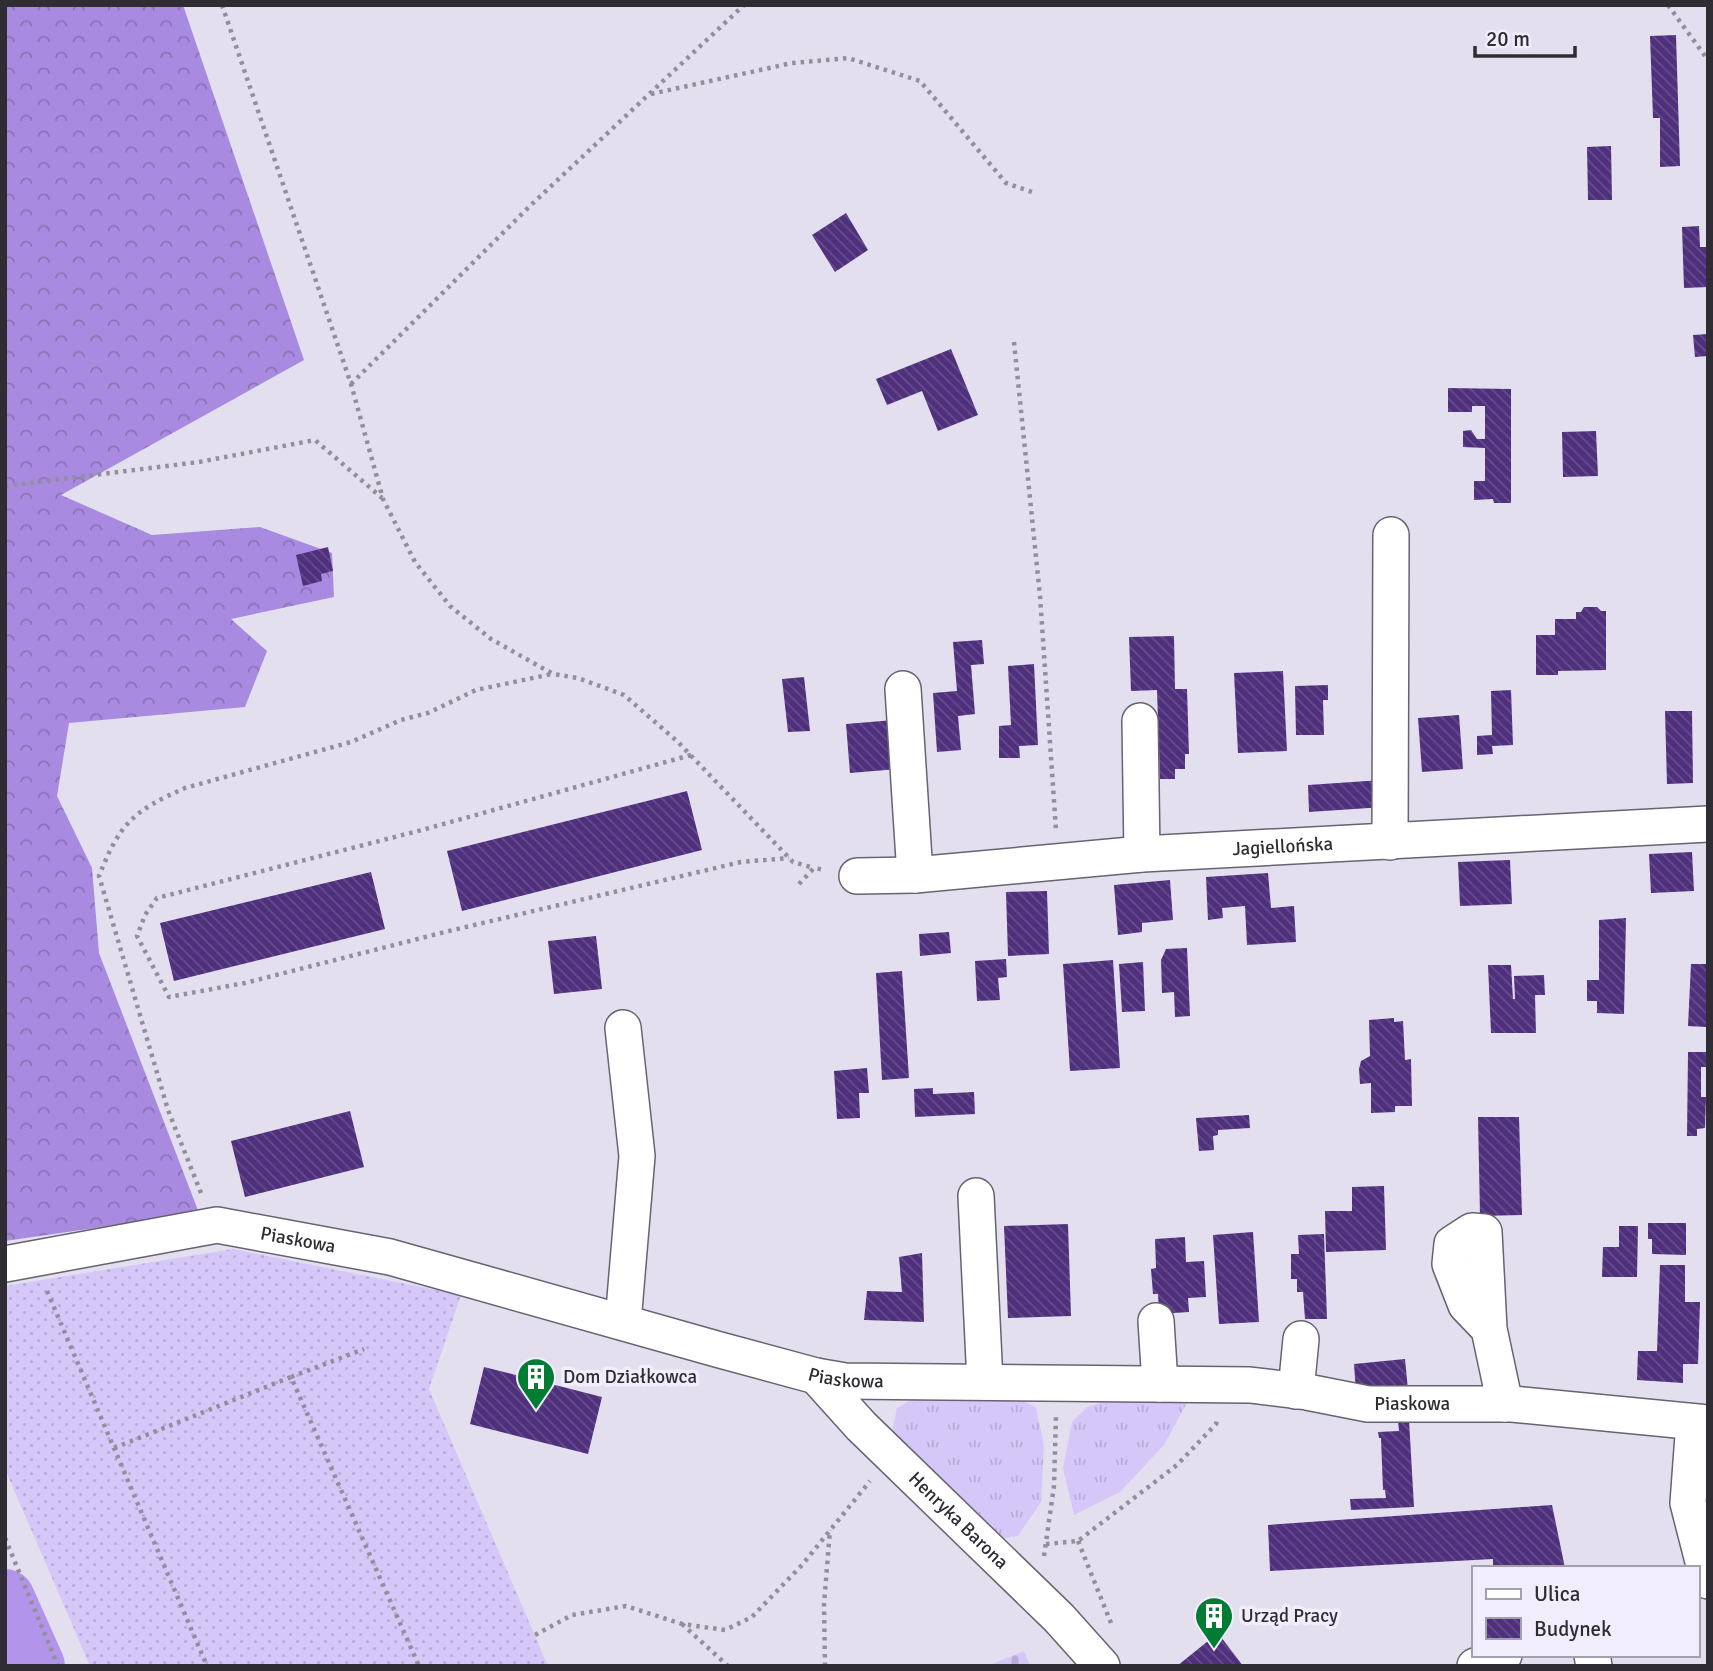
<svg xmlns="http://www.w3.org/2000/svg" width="1713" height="1671" viewBox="0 0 1713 1671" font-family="Signika,sans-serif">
	<defs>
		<pattern id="grass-tufts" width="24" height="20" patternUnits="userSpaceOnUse" patternTransform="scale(1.75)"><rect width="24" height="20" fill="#d6c7f9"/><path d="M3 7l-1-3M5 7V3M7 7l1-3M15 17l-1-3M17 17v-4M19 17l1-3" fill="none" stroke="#b8abd6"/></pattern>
		<pattern id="forest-crowns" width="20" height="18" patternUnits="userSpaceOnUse" patternTransform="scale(1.75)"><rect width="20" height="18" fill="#a88be0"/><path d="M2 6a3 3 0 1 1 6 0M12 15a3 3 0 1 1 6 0" fill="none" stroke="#8972b6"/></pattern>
		<pattern id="cemetery-stones" width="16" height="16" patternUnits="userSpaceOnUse" patternTransform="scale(1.75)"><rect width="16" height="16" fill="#d6c7f9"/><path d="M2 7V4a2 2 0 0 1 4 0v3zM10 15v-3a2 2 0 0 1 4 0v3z" fill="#b8abd6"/></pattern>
		<pattern id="garden-dots" width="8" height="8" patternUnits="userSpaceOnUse" patternTransform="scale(1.75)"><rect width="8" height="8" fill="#d6c7f9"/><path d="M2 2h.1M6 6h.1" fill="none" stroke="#b8abd6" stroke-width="1.8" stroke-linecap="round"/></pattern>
		<pattern id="building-back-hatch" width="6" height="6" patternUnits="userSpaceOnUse" patternTransform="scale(1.75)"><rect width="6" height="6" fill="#4f307d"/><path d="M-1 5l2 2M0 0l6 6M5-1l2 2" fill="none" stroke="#664d8b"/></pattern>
	</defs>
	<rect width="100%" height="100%" fill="#e4dfef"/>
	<path fill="url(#grass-tufts)" d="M 1149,1388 L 1189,1399 L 1164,1445 L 1120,1492 L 1074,1515 L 1063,1468 L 1072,1422 L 1087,1407 Z
		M 925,1392 L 1012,1396 L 1036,1407 L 1044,1446 L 1041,1502 L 1018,1536 L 997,1539 L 891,1437 L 897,1408 Z"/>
	<path fill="url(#forest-crowns)" d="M 5,5 L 183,5 L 304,360 L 61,495 L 152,535 L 260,527 L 332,553 L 334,597 L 231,619 L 267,651 L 245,707 L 69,723 L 57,796 L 92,868 L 99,953 L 199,1213 L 5,1241 Z"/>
	<path fill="url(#cemetery-stones)" d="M 1024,1651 L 1030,1666 L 987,1666 Z"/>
	<path fill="url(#garden-dots)" d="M 233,1249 L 461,1295 L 429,1389 L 548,1666 L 90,1666 L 5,1469 L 5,1286 Z"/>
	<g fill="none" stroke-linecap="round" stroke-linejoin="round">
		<path stroke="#b295eb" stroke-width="60" d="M 5,1599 L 35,1666"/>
	</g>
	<path fill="url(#building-back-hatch)" d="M 1676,35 L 1680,166 L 1660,167 L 1660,118 L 1653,118 L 1650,36 Z
		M 1611,146 L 1612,200 L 1588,200 L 1587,147 Z
		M 846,213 L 868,250 L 835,272 L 812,235 Z
		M 1699,226 L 1700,247 L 1707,247 L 1708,287 L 1684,288 L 1682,227 Z
		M 1708,334 L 1708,356 L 1695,357 L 1693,335 Z
		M 951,349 L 978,415 L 938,431 L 922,391 L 887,405 L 876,379 Z
		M 1448,388 L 1511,389 L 1511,503 L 1494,503 L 1493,499 L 1474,500 L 1474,481 L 1485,481 L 1485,448 L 1463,447 L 1463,431 L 1471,430 L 1477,439 L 1485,439 L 1485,406 L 1472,406 L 1472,412 L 1448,412 Z
		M 1596,431 L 1598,476 L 1563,477 L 1562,432 Z
		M 328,547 L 333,571 L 321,574 L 322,581 L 303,586 L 296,555 Z
		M 1584,607 L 1597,607 L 1601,611 L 1606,611 L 1606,670 L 1558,671 L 1558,675 L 1536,675 L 1536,635 L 1555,635 L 1555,619 L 1576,619 L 1576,612 L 1581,612 Z
		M 1174,636 L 1175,689 L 1187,689 L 1189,754 L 1185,754 L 1185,769 L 1175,769 L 1175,779 L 1160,779 L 1157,690 L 1131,691 L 1129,637 Z
		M 982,640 L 984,664 L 971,665 L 975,714 L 958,716 L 961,750 L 937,752 L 933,693 L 957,691 L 953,642 Z
		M 1034,664 L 1038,745 L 1019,746 L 1020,758 L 999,758 L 999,726 L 1011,725 L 1008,666 Z
		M 1283,671 L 1287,751 L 1238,753 L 1234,673 Z
		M 804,677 L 810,731 L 788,732 L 782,679 Z
		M 1328,685 L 1328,700 L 1323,700 L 1324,735 L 1296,735 L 1295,686 Z
		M 1511,690 L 1513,745 L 1492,746 L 1493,754 L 1477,755 L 1477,736 L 1492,735 L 1491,691 Z
		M 1665,711 L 1692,711 L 1693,783 L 1667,784 Z
		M 1459,715 L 1463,769 L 1422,772 L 1418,718 Z
		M 894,720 L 898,769 L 850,773 L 846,724 Z
		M 1382,780 L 1384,807 L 1309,812 L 1308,785 Z
		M 687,791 L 702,850 L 462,911 L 447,851 Z
		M 1692,852 L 1694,891 L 1651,893 L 1649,854 Z
		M 1510,860 L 1512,904 L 1460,906 L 1458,862 Z
		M 371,872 L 385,929 L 174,981 L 160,923 Z
		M 1268,873 L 1271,908 L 1294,906 L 1296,942 L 1247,945 L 1245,906 L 1222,908 L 1223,918 L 1208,920 L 1206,877 Z
		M 1170,880 L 1173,920 L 1142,923 L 1142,932 L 1118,935 L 1114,885 Z
		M 1047,891 L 1049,954 L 1008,956 L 1006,892 Z
		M 1626,918 L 1624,1014 L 1597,1013 L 1597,1001 L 1587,1001 L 1587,980 L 1599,980 L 1599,920 Z
		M 949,932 L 951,953 L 920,956 L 919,934 Z
		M 596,936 L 602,989 L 554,994 L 548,941 Z
		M 1187,948 L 1190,1016 L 1175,1017 L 1174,992 L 1162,993 L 1161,960 L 1166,949 Z
		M 1006,959 L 1007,977 L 998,978 L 1000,1000 L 977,1001 L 975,961 Z
		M 1113,960 L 1120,1068 L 1070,1071 L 1063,964 Z
		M 1143,962 L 1145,1011 L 1122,1012 L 1119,964 Z
		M 1691,964 L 1708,964 L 1706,1027 L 1688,1026 Z
		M 1488,965 L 1511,965 L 1513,999 L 1515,999 L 1514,976 L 1544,975 L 1545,995 L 1535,995 L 1536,1033 L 1491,1033 Z
		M 902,971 L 909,1078 L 882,1080 L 876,973 Z
		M 1394,1018 L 1394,1022 L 1403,1021 L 1405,1060 L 1411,1059 L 1412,1106 L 1395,1106 L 1395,1112 L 1371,1113 L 1371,1083 L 1360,1084 L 1359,1069 L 1361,1061 L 1370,1056 L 1369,1020 Z
		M 1688,1052 L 1708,1052 L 1708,1067 L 1701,1067 L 1701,1097 L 1706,1097 L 1705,1128 L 1697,1129 L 1697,1136 L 1687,1136 Z
		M 867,1068 L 869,1093 L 859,1093 L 860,1118 L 837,1119 L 834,1071 Z
		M 933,1088 L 933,1094 L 974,1092 L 975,1114 L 915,1117 L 914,1089 Z
		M 350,1111 L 364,1167 L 245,1197 L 231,1141 Z
		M 1249,1115 L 1250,1128 L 1218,1130 L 1218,1135 L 1213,1136 L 1214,1150 L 1199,1151 L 1196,1118 Z
		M 1478,1117 L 1519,1117 L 1522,1215 L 1480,1216 Z
		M 1384,1186 L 1386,1250 L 1326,1252 L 1325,1211 L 1352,1211 L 1352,1187 Z
		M 1648,1223 L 1686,1223 L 1686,1255 L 1652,1254 L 1652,1239 L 1648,1239 Z
		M 1068,1224 L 1071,1316 L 1008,1318 L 1004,1226 Z
		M 1619,1226 L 1638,1226 L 1637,1277 L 1602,1277 L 1603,1247 L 1619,1247 Z
		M 1253,1232 L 1259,1322 L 1219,1324 L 1213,1235 Z
		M 1324,1234 L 1327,1319 L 1305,1319 L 1303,1292 L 1297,1292 L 1297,1279 L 1291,1279 L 1291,1254 L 1299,1254 L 1298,1235 Z
		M 1185,1237 L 1186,1262 L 1204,1261 L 1206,1297 L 1188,1298 L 1189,1312 L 1159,1314 L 1158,1294 L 1153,1294 L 1151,1269 L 1156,1268 L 1155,1239 Z
		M 922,1253 L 924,1322 L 864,1320 L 867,1291 L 902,1292 L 899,1257 Z
		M 1660,1265 L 1685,1265 L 1685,1302 L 1700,1302 L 1698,1364 L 1683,1364 L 1683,1383 L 1637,1380 L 1638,1351 L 1657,1351 Z
		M 1405,1359 L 1408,1390 L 1356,1392 L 1354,1364 Z
		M 484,1367 L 602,1397 L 588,1454 L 470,1424 Z
		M 1398,1420 L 1409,1420 L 1414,1507 L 1351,1510 L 1350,1499 L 1386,1498 L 1385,1490 L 1383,1490 L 1381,1438 L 1379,1438 L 1378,1432 L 1399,1431 Z
		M 1552,1505 L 1565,1568 L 1493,1568 L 1493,1559 L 1270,1571 L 1268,1525 Z
		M 1218,1633 L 1243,1666 L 1177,1666 Z"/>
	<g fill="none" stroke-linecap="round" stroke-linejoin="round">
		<defs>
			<g id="minor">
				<path d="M 903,689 L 915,875"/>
				<path d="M 1140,721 L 1142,854"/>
				<path d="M 1390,842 L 1391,535"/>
				<path id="s1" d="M 857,876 L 915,875 L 1142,854 L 1708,824"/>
				<path d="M 976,1196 L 985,1382"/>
				<path id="s2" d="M 5,1264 L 217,1225 L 390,1257 L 720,1350 L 816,1376 L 845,1381 L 1250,1385 L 1307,1392 L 1368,1404 L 1512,1404 L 1708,1423"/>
				<path d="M 1156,1321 L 1160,1384"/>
				<path d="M 623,1322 L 637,1156 L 623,1028"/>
				<path d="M 1489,1329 L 1484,1232 L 1472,1231 L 1452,1244 L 1450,1264 L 1466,1305 L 1489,1329 L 1505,1404"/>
				<path id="s3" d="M 816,1376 L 861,1426 L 1059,1618 L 1102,1666"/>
				<path d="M 1296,1391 L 1301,1339"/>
				<path d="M 1694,1422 L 1688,1503 L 1708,1581"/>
				<path d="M 1592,1655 L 1594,1666"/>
				<path d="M 1475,1666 L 1504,1655"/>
			</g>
		</defs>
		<use href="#minor" stroke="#676370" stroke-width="38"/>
		<path stroke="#928f9a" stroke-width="4.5" stroke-dasharray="3.5 5" stroke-linecap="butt" d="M 222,5 L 351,384 L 383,499 L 415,562 L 450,606 L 491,639 L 553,674 L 578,678 L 624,695 L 678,742 L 793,862 L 814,868
			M 1668,5 L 1708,60
			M 651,94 L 792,63 L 848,58 L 920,81 L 1006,183 L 1035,193
			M 1014,342 L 1040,596 L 1056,830
			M 351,384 L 531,205 L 744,5
			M 5,486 L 199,462 L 315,440 L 382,498
			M 691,755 L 422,830 L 157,898 L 145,915 L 137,936 L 169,997 L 245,983 L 449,931 L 741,862 L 789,858
			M 799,884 L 814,868 L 825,870
			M 201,1193 L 168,1110 L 99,876 C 120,823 133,811 185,788 L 351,742 L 401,720 L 428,713 L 476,690 L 552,674
			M 47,1291 L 207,1666
			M 291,1377 L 364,1349
			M 114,1448 L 291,1377 L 419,1666
			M 5,1538 L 58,1666
			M 1078,1541 L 1111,1623
			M 1046,1544 L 1078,1541 L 1177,1465 L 1216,1424 L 1218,1418
			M 1044,1556 L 1054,1486 L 1056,1415
			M 682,1624 L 728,1666
			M 535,1635 L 572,1615 L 626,1606 L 682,1624 L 725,1630 L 752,1617 L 802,1565 L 870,1481
			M 825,1666 L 824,1604 L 830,1530"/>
		<use href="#minor" stroke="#fff" stroke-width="35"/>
	</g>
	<defs>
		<symbol id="building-pin" viewBox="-11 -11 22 30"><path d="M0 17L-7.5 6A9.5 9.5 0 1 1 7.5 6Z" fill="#007c33" stroke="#f1edfc"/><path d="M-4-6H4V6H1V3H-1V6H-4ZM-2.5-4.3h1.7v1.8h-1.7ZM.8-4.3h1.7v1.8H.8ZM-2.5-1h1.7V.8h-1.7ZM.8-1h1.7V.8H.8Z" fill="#fff"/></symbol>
	</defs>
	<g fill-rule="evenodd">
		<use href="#building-pin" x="514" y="1355" width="44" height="60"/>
		<use href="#building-pin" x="1192" y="1594" width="44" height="60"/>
	</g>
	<g text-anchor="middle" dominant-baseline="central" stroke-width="7" stroke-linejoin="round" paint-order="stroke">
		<g font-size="19" fill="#2f2d33" stroke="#f1edfc">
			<text stroke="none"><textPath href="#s1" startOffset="427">Jagiellońska</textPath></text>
			<text stroke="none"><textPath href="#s2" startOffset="298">Piaskowa</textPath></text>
			<text stroke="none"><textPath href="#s2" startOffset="864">Piaskowa</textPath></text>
			<text stroke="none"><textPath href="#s2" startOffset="1432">Piaskowa</textPath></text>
			<text stroke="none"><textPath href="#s3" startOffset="203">Henryka Barona</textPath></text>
		</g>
		<g font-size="19" fill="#2f2d33" stroke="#f1edfc" text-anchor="start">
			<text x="563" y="1377">Dom Działkowca</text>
			<text x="1241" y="1616">Urząd Pracy</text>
		</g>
	</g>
	<rect width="1713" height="1671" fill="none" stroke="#2f2d33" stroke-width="14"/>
	<rect x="1472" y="1566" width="228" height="91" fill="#f1edfc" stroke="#a3a0ac" stroke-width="2"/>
	<rect x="1486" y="1589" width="35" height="10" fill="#ffffff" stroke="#a3a0ac" stroke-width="2"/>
	<text x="1534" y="1601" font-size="21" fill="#2f2d33">Ulica</text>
	<rect x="1486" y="1618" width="35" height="21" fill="url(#building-back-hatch)" stroke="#a3a0ac" stroke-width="2"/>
	<text x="1534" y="1636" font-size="21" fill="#2f2d33">Budynek</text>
	<path d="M1475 46v10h100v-10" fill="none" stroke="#2f2d33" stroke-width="3.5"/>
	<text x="1486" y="46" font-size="21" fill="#2f2d33" stroke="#f1edfc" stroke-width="5" paint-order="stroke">20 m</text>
</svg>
